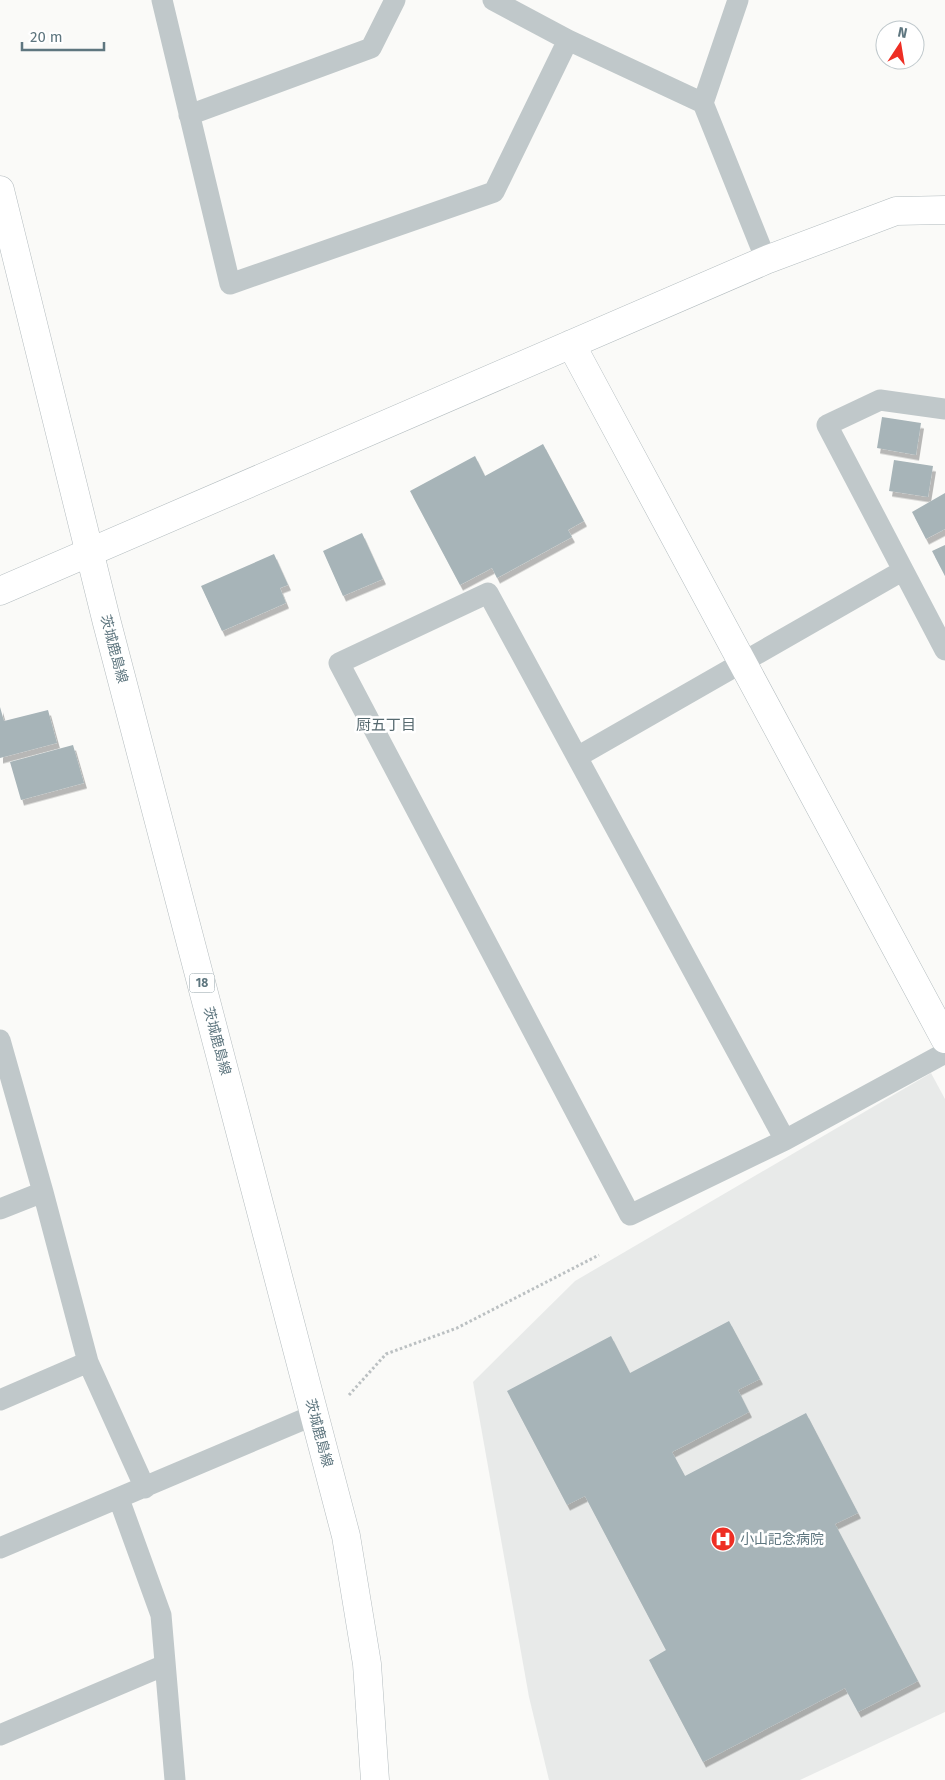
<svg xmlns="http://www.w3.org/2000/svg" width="945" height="1780" viewBox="0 0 945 1780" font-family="'Fira Sans','Noto Sans JP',sans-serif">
	<defs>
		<filter id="shadow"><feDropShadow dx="3" dy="5.5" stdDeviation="0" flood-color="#0004"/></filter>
	</defs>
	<rect width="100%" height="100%" fill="#fafaf8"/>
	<path fill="#e8eae9" d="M 931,1073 L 945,1099 L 945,1712 L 800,1780 L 549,1780 L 529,1697 L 473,1382 L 575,1281 Z"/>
	<path fill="#a7b4b8" filter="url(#shadow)" d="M 882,417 L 921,423 L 916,455 L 877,448 Z
		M 543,444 L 584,521 L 568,530 L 572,537 L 497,578 L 492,568 L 460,585 L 410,491 L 475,456 L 485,476 Z
		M 894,460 L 933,466 L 928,497 L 889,491 Z
		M 945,493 L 945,529 L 926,539 L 912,512 Z
		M 362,533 L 383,579 L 343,596 L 323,551 Z
		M 945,545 L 945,576 L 932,551 Z
		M 274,554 L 288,585 L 280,588 L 286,603 L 222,631 L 201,586 Z
		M 0,707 L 4,721 L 48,710 L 57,743 L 0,758 Z
		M 73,745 L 84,783 L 21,800 L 10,762 Z
		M 729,1321 L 760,1379 L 738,1390 L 749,1412 L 672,1452 L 685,1476 L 806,1413 L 858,1513 L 835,1524 L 918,1681 L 858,1712 L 845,1688 L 703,1762 L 649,1660 L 666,1650 L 585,1496 L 567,1505 L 507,1391 L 611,1336 L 630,1373 Z"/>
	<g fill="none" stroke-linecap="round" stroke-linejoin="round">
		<defs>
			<path id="secondary" d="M 571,344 L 945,1039
				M 0,591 L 766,260 L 896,211 L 945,210"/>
			<path id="primary" d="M 0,190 L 107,623 L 346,1536 L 367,1664 L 375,1780"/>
		</defs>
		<use href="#secondary" stroke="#b3bcbf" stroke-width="29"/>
		<use href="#primary" stroke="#b4bcbf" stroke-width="29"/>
		<path stroke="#bbc0c2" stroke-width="3" stroke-dasharray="2.5 2.5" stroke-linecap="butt" d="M 349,1395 L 386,1354 L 457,1328 L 599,1255"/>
		<path stroke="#c0c8ca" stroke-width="21" d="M 162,0 L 230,284 L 494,192 L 568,40
			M 493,0 L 568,40 L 703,103
			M 738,0 L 703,103 L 766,260
			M 189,115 L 371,48 L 395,0
			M 945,409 L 880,400 L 827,425 L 945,650
			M 577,757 L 902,571
			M 0,1040 L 43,1192 L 88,1362 L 145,1488
			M 785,1140 L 488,593 L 339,663 L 630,1215 L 785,1140 L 945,1053
			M 0,1209 L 43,1192
			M 0,1400 L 88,1362
			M 119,1499 L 161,1615 L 175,1780
			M 0,1548 L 314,1415
			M 0,1735 L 165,1665"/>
		<use href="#secondary" stroke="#fff" stroke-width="28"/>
		<use href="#primary" stroke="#fff" stroke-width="28"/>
	</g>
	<defs>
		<symbol id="hospital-disc" viewBox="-11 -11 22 22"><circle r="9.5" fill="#ee2e24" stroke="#fff"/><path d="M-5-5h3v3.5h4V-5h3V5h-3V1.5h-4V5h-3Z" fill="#fff"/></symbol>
	</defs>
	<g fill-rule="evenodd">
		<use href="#hospital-disc" x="709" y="1525" width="28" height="28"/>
	</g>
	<g text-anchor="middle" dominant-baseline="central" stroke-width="5" stroke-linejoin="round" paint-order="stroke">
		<rect fill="#fff" stroke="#8e9fa5" stroke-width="1" x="189.5" y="973.5" width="25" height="19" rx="4"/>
		<g font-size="12" font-weight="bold" fill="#5e767f">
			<text x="202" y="983">18</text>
		</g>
		<g font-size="14" fill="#5e767f" stroke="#fff">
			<text transform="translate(114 649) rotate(75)">茨城鹿島線</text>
			<text transform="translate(217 1041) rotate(75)">茨城鹿島線</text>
			<text transform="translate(319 1433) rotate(75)">茨城鹿島線</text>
		</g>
		<g font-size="14" fill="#5e767f" stroke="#fff" text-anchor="start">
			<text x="740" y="1539">小山記念病院</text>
		</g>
		<g font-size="15" fill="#56696f" stroke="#fff">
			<text x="386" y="725">厨五丁目</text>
		</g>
	</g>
	<g transform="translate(900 45) rotate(12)"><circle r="24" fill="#ffffff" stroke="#bfc8cc"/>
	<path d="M0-4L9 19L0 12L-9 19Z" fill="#ee2e24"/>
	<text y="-8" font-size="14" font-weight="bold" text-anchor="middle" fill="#5e767f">N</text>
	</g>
	<path d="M22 42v8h82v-8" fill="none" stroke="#5e767f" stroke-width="2.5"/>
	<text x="30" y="42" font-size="15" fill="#5e767f" stroke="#ffffff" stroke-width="4" paint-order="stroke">20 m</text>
</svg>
